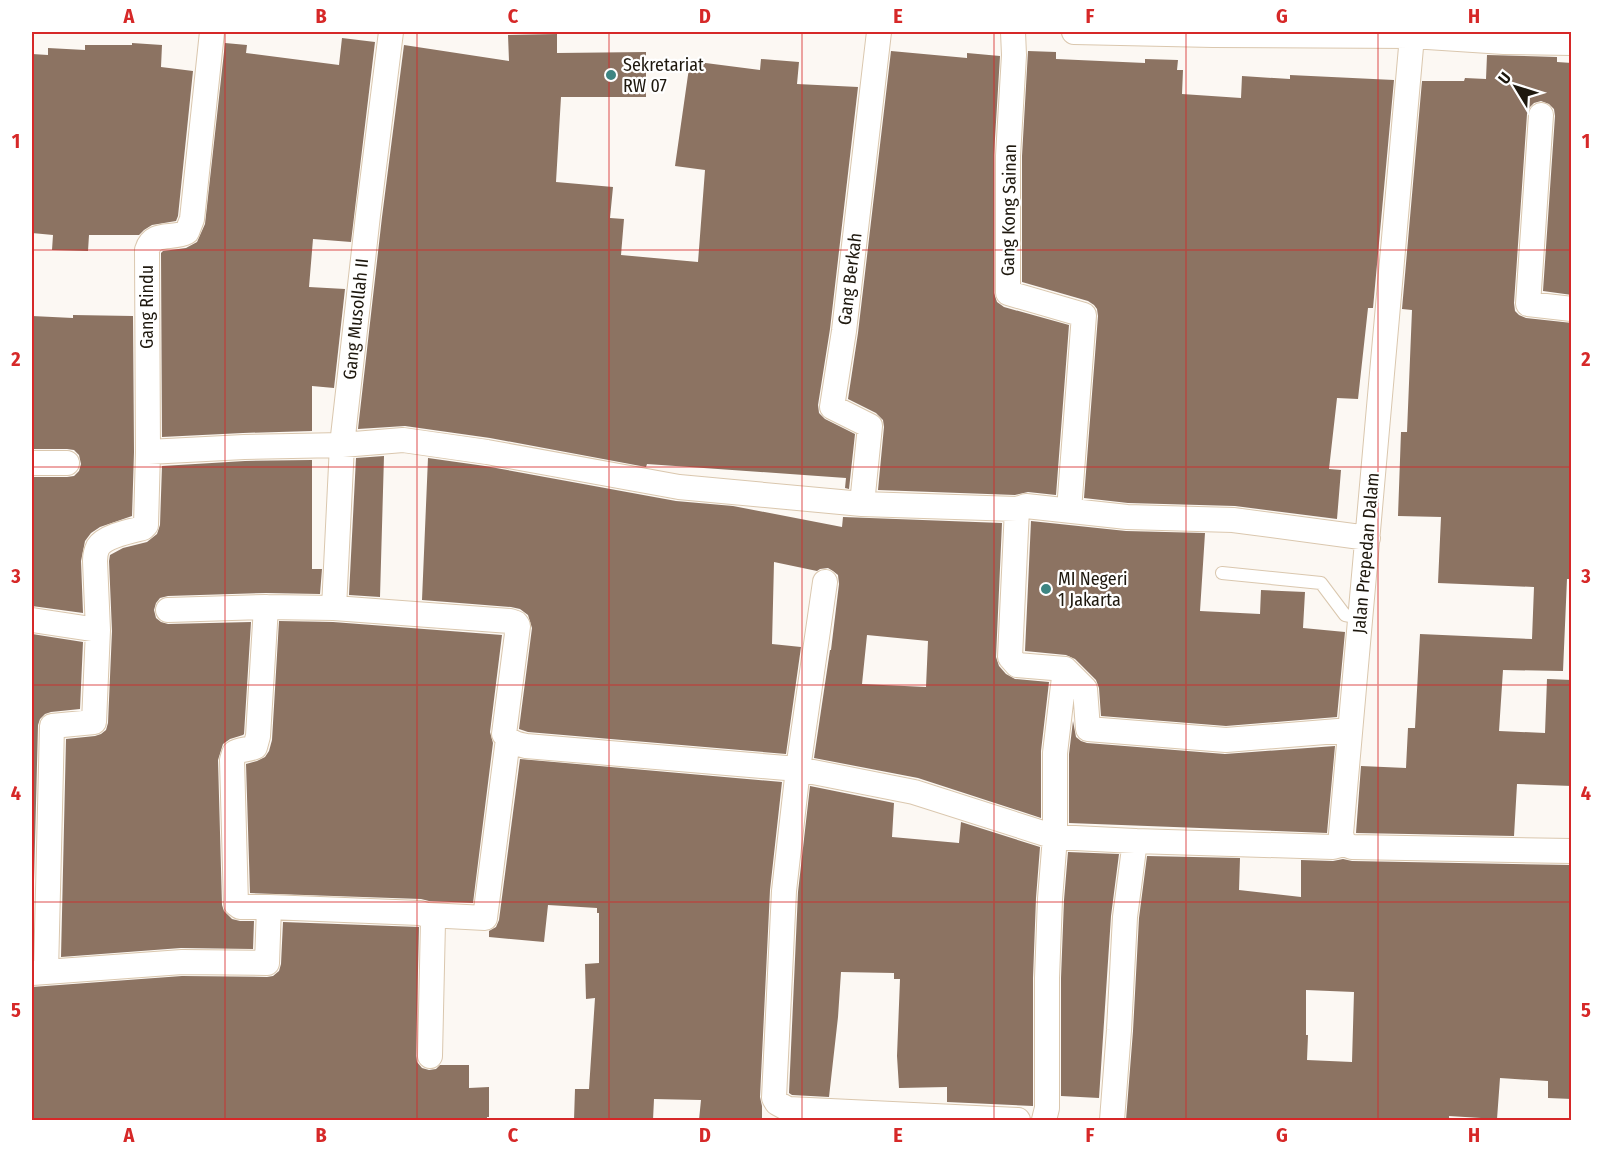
<svg xmlns="http://www.w3.org/2000/svg" width="1603" height="1152" viewBox="0 0 1603 1152" font-family="'Fira Sans Condensed',sans-serif">
	<rect width="100%" height="100%" fill="#fcf8f3"/>
	<path fill="#8c7362" fill-rule="evenodd" d="M 557,34 L 557,53 L 646,52 L 646,97 L 561,97 L 556,182 L 613,187 L 610,218 L 624,219 L 621,255 L 698,262 L 705,170 L 675,166 L 690,61 L 760,70 L 761,59 L 799,62 L 797,84 L 858,87 L 830,329 L 818,405 L 819,413 L 825,419 L 855,434 L 849,489 L 845,488 L 846,478 L 647,464 L 646,467 L 490,438 L 405,426 L 358,429 L 382,217 L 404,45 L 509,61 L 508,35 Z
		M 342,38 L 375,42 L 351,242 L 313,239 L 309,287 L 345,289 L 334,388 L 312,386 L 312,431 L 243,433 L 162,437 L 161,253 L 163,251 L 186,248 L 197,242 L 205,224 L 225,43 L 247,45 L 246,53 L 339,65 Z
		M 132,43 L 162,45 L 161,67 L 193,71 L 178,216 L 176,221 L 152,225 L 144,230 L 139,235 L 89,235 L 88,251 L 52,250 L 53,235 L 32,233 L 32,54 L 48,55 L 48,48 L 85,50 L 85,45 L 132,45 Z
		M 891,51 L 967,58 L 967,53 L 1000,56 L 994,155 L 994,293 L 997,302 L 1004,307 L 1069,325 L 1056,495 L 1028,492 L 1015,495 L 878,490 L 884,427 L 883,420 L 876,413 L 848,399 L 858,333 Z
		M 1028,51 L 1056,52 L 1056,59 L 1145,63 L 1145,59 L 1178,60 L 1177,70 L 1183,70 L 1182,94 L 1241,98 L 1242,76 L 1290,79 L 1290,75 L 1394,80 L 1373,308 L 1368,308 L 1358,399 L 1337,398 L 1329,469 L 1341,470 L 1337,519 L 1235,506 L 1128,503 L 1084,498 L 1098,316 L 1097,309 L 1094,305 L 1088,301 L 1022,282 L 1022,156 Z
		M 1487,55 L 1557,57 L 1557,62 L 1572,63 L 1572,295 L 1543,291 L 1555,116 L 1554,109 L 1549,104 L 1541,101 L 1534,103 L 1530,107 L 1527,114 L 1514,303 L 1515,311 L 1519,315 L 1526,318 L 1572,323 L 1572,579 L 1567,579 L 1563,671 L 1503,670 L 1499,731 L 1545,733 L 1547,679 L 1572,680 L 1572,786 L 1517,784 L 1514,836 L 1356,833 L 1361,766 L 1406,768 L 1408,728 L 1415,728 L 1420,634 L 1532,639 L 1534,587 L 1438,583 L 1441,517 L 1398,516 L 1401,432 L 1407,432 L 1412,310 L 1402,309 L 1422,81 L 1464,81 L 1465,78 L 1486,79 Z
		M 73,315 L 133,316 L 134,452 L 132,516 L 100,527 L 91,533 L 85,541 L 81,561 L 83,613 L 32,606 L 32,477 L 67,477 L 74,476 L 79,471 L 81,464 L 79,455 L 74,450 L 67,449 L 32,449 L 32,316 L 73,318 Z
		M 384,456 L 380,597 L 349,595 L 356,458 Z
		M 428,458 L 485,466 L 676,501 L 733,506 L 842,527 L 843,517 L 1002,523 L 996,657 L 999,666 L 1006,674 L 1015,679 L 1049,682 L 1041,751 L 1041,818 L 918,778 L 814,758 L 830,650 L 831,650 L 839,584 L 838,575 L 833,571 L 828,568 L 820,569 L 817,571 L 774,562 L 772,644 L 801,647 L 786,754 L 528,732 L 519,729 L 532,628 L 528,615 L 520,609 L 511,607 L 422,600 ZM 867,635 L 928,641 L 926,687 L 862,684 Z
		M 312,460 L 312,569 L 322,569 L 320,594 L 266,593 L 168,596 L 160,598 L 156,603 L 154,610 L 156,618 L 161,622 L 168,624 L 251,622 L 244,734 L 243,735 L 230,739 L 223,744 L 218,760 L 222,905 L 224,911 L 232,919 L 240,921 L 254,921 L 253,949 L 181,948 L 61,957 L 66,739 L 95,736 L 101,734 L 106,730 L 108,723 L 112,631 L 109,561 L 110,555 L 123,548 L 147,542 L 157,534 L 160,525 L 162,466 L 245,461 Z
		M 1031,521 L 1126,531 L 1205,533 L 1200,611 L 1260,614 L 1261,590 L 1305,592 L 1303,628 L 1345,632 L 1337,717 L 1226,726 L 1101,716 L 1099,688 L 1096,680 L 1075,659 L 1066,655 L 1025,651 Z
		M 279,621 L 333,622 L 502,635 L 490,732 L 493,743 L 473,903 L 429,901 L 421,899 L 250,893 L 246,764 L 257,761 L 265,757 L 269,751 L 272,740 Z
		M 32,634 L 83,642 L 80,709 L 51,712 L 45,714 L 40,719 L 38,725 L 32,959 Z
		M 1073,721 L 1076,737 L 1081,741 L 1087,743 L 1225,754 L 1335,746 L 1327,833 L 1069,823 L 1069,754 Z
		M 520,759 L 782,782 L 770,890 L 760,1097 L 762,1106 L 762,1120 L 699,1120 L 701,1100 L 654,1099 L 653,1120 L 574,1120 L 575,1089 L 589,1089 L 595,998 L 586,999 L 585,964 L 599,963 L 599,913 L 597,913 L 597,908 L 548,905 L 544,942 L 489,937 L 489,931 L 496,927 L 499,920 Z
		M 810,786 L 894,803 L 892,837 L 959,843 L 961,822 L 1040,847 L 1036,898 L 1033,978 L 1033,1106 L 947,1102 L 947,1087 L 899,1088 L 897,1056 L 900,979 L 894,979 L 894,973 L 841,972 L 838,1017 L 829,1097 L 792,1095 L 789,1093 L 798,892 Z
		M 1068,852 L 1119,854 L 1111,916 L 1099,1098 L 1061,1096 L 1061,978 L 1064,900 Z
		M 1147,856 L 1240,858 L 1239,890 L 1301,897 L 1301,860 L 1333,861 L 1343,859 L 1352,861 L 1572,865 L 1572,1099 L 1548,1098 L 1548,1081 L 1500,1078 L 1497,1119 L 1449,1116 L 1449,1120 L 1422,1119 L 1422,1120 L 1265,1120 L 1220,1119 L 1220,1120 L 1126,1120 L 1133,1031 L 1139,918 ZM 1306,990 L 1354,992 L 1352,1062 L 1307,1060 L 1308,1035 L 1306,1035 Z
		M 283,922 L 419,927 L 416,1056 L 417,1062 L 422,1068 L 429,1070 L 436,1069 L 440,1065 L 469,1065 L 469,1088 L 489,1087 L 489,1117 L 487,1117 L 487,1120 L 79,1120 L 79,1118 L 32,1118 L 32,987 L 182,976 L 267,977 L 273,976 L 279,971 L 281,964 Z"/>
	<g fill="none" stroke-linecap="round" stroke-linejoin="round">
		<defs>
			<path id="lane" d="M 1222,573 L 1321,583 L 1345,615 L 1361,618"/>
			<path id="street" d="M 1013,32 L 1014,55 L 1008,156 L 1008,293 L 1084,315 L 1069,510
				M 1074,32 L 1213,35 L 1412,36 L 1504,42 L 1572,43
				M 1412,36 L 1341,834 L 1344,844 L 1352,847 L 1572,851
				M 1541,115 L 1528,304 L 1572,309
				M 148,452 L 244,447 L 342,445 L 403,440 L 487,452 L 679,487 L 862,504 L 1017,509
				M 32,463 L 67,463
				M 862,504 L 870,426 L 832,407 L 844,331 L 879,32
				M 825,582 L 798,769 L 784,891 L 774,1098 L 777,1103 L 788,1109 L 1018,1120
				M 266,607 L 258,736 L 255,747 C 248,750 240,749 234,753 L 232,760 L 236,904 L 240,907 L 269,907 L 420,913 L 430,916 L 433,922 L 430,1056
				M 334,608 L 342,445 L 368,215 L 391,32
				M 168,610 L 266,607 L 334,608 L 510,621 L 516,623 L 518,626 L 504,734 C 509,742 517,744 526,746 L 798,769 L 914,792 L 1055,837 L 1135,841 L 1333,847 L 1344,844
				M 32,620 L 98,630
				M 1065,669 L 1085,689 L 1088,729 L 1226,740 L 1350,730
				M 428,915 L 485,918 L 508,739
				M 46,972 L 52,726 L 94,722 L 98,630 L 95,561 C 95,557 96,551 98,547 C 105,536 131,531 143,528 L 146,525 L 148,452 L 147,250 C 153,230 172,240 187,232 L 192,219 L 212,32
				M 32,973 L 182,962 L 267,963 L 269,907
				M 1044,1120 L 1047,1108 L 1047,978 L 1050,899 L 1055,837 L 1055,753 L 1065,669 L 1017,665 L 1010,657 L 1017,509 L 1026,506 L 1127,517 L 1233,520 L 1368,538
				M 1112,1120 L 1119,1030 L 1125,917 L 1135,841"/>
		</defs>
		<use href="#lane" stroke="#dac7ae" stroke-width="14"/>
		<use href="#street" stroke="#dac7ae" stroke-width="26"/>
		<use href="#lane" stroke="#fff" stroke-width="12"/>
		<use href="#street" stroke="#fff" stroke-width="24"/>
	</g>
	<path fill="none" stroke="#d62828" stroke-width="1.5" stroke-opacity="0.55" d="M 225,32 L 225,1120M 417,32 L 417,1120M 609,32 L 609,1120M 802,32 L 802,1120M 994,32 L 994,1120M 1186,32 L 1186,1120M 1378,32 L 1378,1120M 32,250 L 1572,250M 32,467 L 1572,467M 32,685 L 1572,685M 32,902 L 1572,902"/>
	<g fill="#3d8582" stroke="#fff" stroke-width="2">
		<circle cx="611" cy="75" r="6"/>
		<circle cx="1046" cy="589" r="6"/>
	</g>
	<g text-anchor="middle" dominant-baseline="central" stroke-width="4.5" stroke-linejoin="round" paint-order="stroke">
		<g font-size="18" fill="#1e180e" stroke="#fff" text-anchor="start">
			<text x="623" y="65">Sekretariat<tspan x="623" dy="21">RW 07</tspan></text>
			<text x="1058" y="579">MI Negeri<tspan x="1058" dy="21">1 Jakarta</tspan></text>
		</g>
		<g font-size="18" fill="#1e180e" stroke="#fff">
			<text transform="translate(1009 210) rotate(-89)">Gang Kong Sainan</text>
			<text transform="translate(850 279) rotate(-83)">Gang Berkah</text>
			<text transform="translate(147 307) rotate(-90)">Gang Rindu</text>
			<text transform="translate(356 319) rotate(-84)">Gang Musollah II</text>
			<text transform="translate(1366 553) rotate(-85)">Jalan Prepedan Dalam</text>
		</g>
	</g>
	<rect width="1603" height="1152" fill="none" stroke="#ffffff" stroke-width="66"/>
	<g transform="translate(1516 87) rotate(308)" stroke="#ffffff" stroke-width="4.5" paint-order="stroke">
	<path d="M0-4.5L10 22L0 15L-10 22Z" fill="#1e180e"/>
	<text y="-9" font-size="16" font-weight="bold" text-anchor="middle" fill="#1e180e">U</text>
	</g>
	<rect x="33" y="33" width="1537" height="1086" fill="none" stroke="#d62828" stroke-width="2"/>
	<g font-size="20" text-anchor="middle" font-weight="bold" fill="#d62828">
		<text x="129" y="23">A</text>
		<text x="321" y="23">B</text>
		<text x="513" y="23">C</text>
		<text x="705" y="23">D</text>
		<text x="898" y="23">E</text>
		<text x="1090" y="23">F</text>
		<text x="1282" y="23">G</text>
		<text x="1474" y="23">H</text>
		<text x="16" y="148">1</text>
		<text x="1586" y="148">1</text>
		<text x="16" y="366">2</text>
		<text x="1586" y="366">2</text>
		<text x="16" y="583">3</text>
		<text x="1586" y="583">3</text>
		<text x="16" y="800">4</text>
		<text x="1586" y="800">4</text>
		<text x="16" y="1017">5</text>
		<text x="1586" y="1017">5</text>
		<text x="129" y="1142">A</text>
		<text x="321" y="1142">B</text>
		<text x="513" y="1142">C</text>
		<text x="705" y="1142">D</text>
		<text x="898" y="1142">E</text>
		<text x="1090" y="1142">F</text>
		<text x="1282" y="1142">G</text>
		<text x="1474" y="1142">H</text>
	</g>
</svg>
